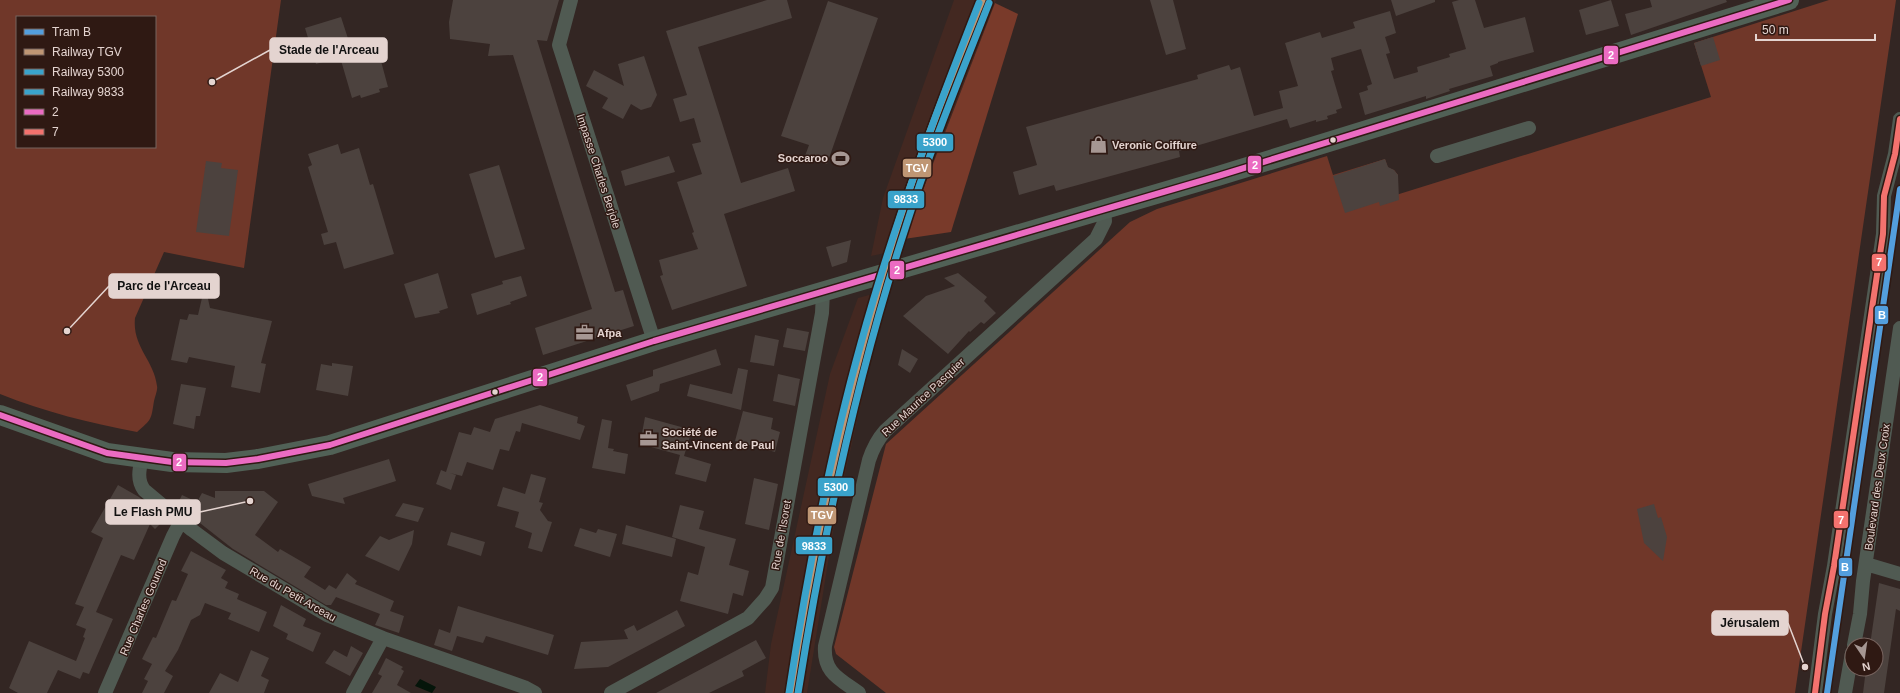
<svg xmlns="http://www.w3.org/2000/svg" width="1900" height="693" viewBox="0 0 1900 693" font-family="Arial,sans-serif">
	<rect width="100%" height="100%" fill="#332623"/>
	<path fill="#432821" d="M 954,0 L 996,0 L 900,250 L 871,256 L 883,198 Z
		M 887,290 L 836,513 L 807,693 L 765,693 L 771,644 L 830,374 L 858,298 Z"/>
	<path fill="#703729" fill-rule="evenodd" d="M 0,0 L 281,0 L 244,268 L 164,252 L 135,318 C 132,347 154,360 157,386 C 158,390 155,396 154,401 C 151,420 152,419 137,432 C 90,423 45,412 0,394 ZM 17,17 L 155,17 L 155,147 L 17,147 Z
		M 1829,0 L 1896,0 L 1795,693 L 886,693 L 836,654 L 834,647 L 886,444 L 1130,222 L 1157,209 L 1327,156 L 1333,175 L 1385,159 L 1388,168 L 1394,170 L 1398,175 L 1396,195 L 1711,97 L 1694,43 Z"/>
	<path fill="#793a2a" d="M 995,3 L 1018,14 L 951,232 L 904,239 Z"/>
	<path fill="#05150a" d="M 420,679 L 436,687 L 432,693 L 415,686 Z"/>
	<path fill="#4c423e" d="M 453,0 L 559,0 L 547,41 L 537,40 L 615,292 L 623,290 L 634,326 L 543,355 L 535,328 L 592,309 L 513,55 L 488,56 L 490,44 L 450,39 L 449,22 Z
		M 767,0 L 787,0 L 792,18 L 698,47 L 741,183 L 788,168 L 795,191 L 724,214 L 747,286 L 672,310 L 660,276 L 663,275 L 659,260 L 698,249 L 692,233 L 694,232 L 677,182 L 702,174 L 692,144 L 701,142 L 694,118 L 680,122 L 673,99 L 687,95 L 666,31 Z
		M 1150,0 L 1173,0 L 1186,49 L 1166,55 Z
		M 1391,0 L 1435,0 L 1435,2 L 1396,16 Z
		M 1459,0 L 1475,0 L 1484,28 L 1525,17 L 1534,52 L 1498,62 L 1498,63 L 1490,66 L 1493,76 L 1449,89 L 1450,91 L 1426,99 L 1426,96 L 1365,115 L 1359,93 L 1368,90 L 1367,86 L 1372,84 L 1361,49 L 1331,58 L 1334,70 L 1331,71 L 1342,108 L 1336,110 L 1337,113 L 1327,116 L 1328,119 L 1316,122 L 1316,120 L 1290,128 L 1287,119 L 1179,151 L 1180,157 L 1056,191 L 1054,185 L 1019,195 L 1013,172 L 1037,165 L 1026,127 L 1198,79 L 1197,75 L 1229,65 L 1231,70 L 1240,67 L 1254,116 L 1283,108 L 1279,91 L 1298,86 L 1285,43 L 1320,32 L 1322,38 L 1355,28 L 1353,22 L 1390,11 L 1396,33 L 1385,37 L 1390,53 L 1386,54 L 1394,79 L 1418,72 L 1417,67 L 1450,57 L 1449,54 L 1466,49 L 1452,2 Z
		M 1611,0 L 1619,26 L 1586,35 L 1579,10 Z
		M 1650,0 L 1726,0 L 1727,2 L 1631,35 L 1625,14 L 1652,7 Z
		M 828,1 L 878,18 L 827,164 L 805,156 L 809,145 L 781,136 Z
		M 341,17 L 354,57 L 378,50 L 388,87 L 379,89 L 380,92 L 361,98 L 360,95 L 352,98 L 340,57 L 316,64 L 305,28 Z
		M 1713,37 L 1720,60 L 1701,66 L 1694,43 Z
		M 644,56 L 657,95 L 651,107 L 641,110 L 631,104 L 623,119 L 602,108 L 608,98 L 586,86 L 594,70 L 624,86 L 618,64 Z
		M 338,144 L 341,154 L 359,148 L 370,185 L 373,184 L 394,254 L 344,269 L 336,242 L 324,245 L 321,234 L 328,232 L 308,167 L 312,165 L 308,154 Z
		M 669,156 L 675,172 L 625,186 L 621,171 Z
		M 1385,159 L 1388,167 L 1394,170 L 1398,175 L 1399,200 L 1380,206 L 1379,202 L 1345,213 L 1333,176 Z
		M 206,161 L 222,163 L 221,168 L 238,170 L 229,236 L 196,232 Z
		M 499,165 L 525,249 L 495,258 L 469,174 Z
		M 851,240 L 847,262 L 832,267 L 826,247 Z
		M 438,273 L 448,308 L 439,311 L 440,313 L 415,318 L 404,284 Z
		M 958,273 L 987,297 L 984,301 L 996,313 L 984,324 L 981,322 L 970,332 L 969,331 L 948,354 L 903,316 L 926,296 L 955,286 L 944,278 Z
		M 521,276 L 527,296 L 510,302 L 511,304 L 477,315 L 471,294 L 503,284 L 502,281 Z
		M 205,285 L 210,308 L 272,321 L 261,363 L 266,364 L 260,393 L 231,387 L 235,366 L 189,357 L 187,363 L 171,360 L 180,319 L 187,320 L 189,314 L 198,315 Z
		M 787,328 L 809,332 L 805,351 L 783,347 Z
		M 755,335 L 779,340 L 774,366 L 750,362 Z
		M 716,349 L 721,365 L 660,384 L 659,391 L 631,401 L 626,385 L 653,376 L 653,370 Z
		M 902,349 L 918,359 L 910,373 L 898,365 Z
		M 332,363 L 353,366 L 348,396 L 316,390 L 321,364 L 332,366 Z
		M 738,368 L 748,370 L 741,410 L 687,396 L 690,384 L 732,394 Z
		M 778,374 L 800,379 L 795,406 L 773,401 Z
		M 181,384 L 206,388 L 200,416 L 196,416 L 194,429 L 173,424 Z
		M 540,405 L 578,417 L 577,423 L 585,426 L 580,440 L 522,423 L 520,432 L 516,431 L 509,451 L 500,449 L 493,470 L 467,462 L 462,476 L 450,473 L 456,475 L 451,490 L 436,484 L 441,470 L 446,472 L 459,432 L 471,435 L 474,427 L 490,432 L 495,419 Z
		M 743,411 L 773,418 L 771,429 L 780,432 L 775,452 L 735,441 Z
		M 645,417 L 692,430 L 684,456 L 711,464 L 706,482 L 675,474 L 680,455 L 640,444 Z
		M 602,419 L 612,421 L 608,448 L 614,449 L 613,451 L 628,454 L 625,474 L 592,468 Z
		M 389,459 L 396,481 L 343,498 L 345,504 L 312,496 L 308,484 Z
		M 531,474 L 546,478 L 539,502 L 543,503 L 540,510 L 548,521 L 552,522 L 542,552 L 528,548 L 532,533 L 515,527 L 519,512 L 497,506 L 503,487 L 525,494 Z
		M 754,478 L 778,484 L 769,530 L 745,524 Z
		M 118,485 L 139,497 L 165,519 L 155,529 L 150,524 L 134,560 L 121,555 L 96,612 L 113,619 L 89,674 L 83,672 L 80,679 L 58,670 L 47,693 L 18,693 L 9,688 L 29,641 L 76,661 L 85,638 L 83,637 L 86,629 L 76,625 L 84,607 L 75,604 L 103,538 L 91,532 Z
		M 215,491 L 264,491 L 278,502 L 255,535 L 278,552 L 280,549 L 311,567 L 304,577 L 325,590 L 329,585 L 336,589 L 347,573 L 357,581 L 355,584 L 394,601 L 390,611 L 404,616 L 399,633 L 375,625 L 380,614 L 336,597 L 331,605 L 326,605 L 233,549 L 177,505 L 182,495 L 197,502 L 202,493 L 215,498 Z
		M 403,503 L 424,508 L 418,522 L 395,516 Z
		M 1654,504 L 1658,518 L 1661,517 L 1667,537 L 1663,561 L 1644,543 L 1637,509 Z
		M 680,505 L 704,511 L 699,529 L 736,539 L 729,565 L 749,571 L 743,596 L 733,593 L 728,614 L 680,601 L 688,572 L 698,575 L 705,547 L 672,537 Z
		M 626,525 L 676,539 L 672,557 L 622,544 Z
		M 580,528 L 596,533 L 598,529 L 617,534 L 610,557 L 574,546 Z
		M 414,530 L 412,544 L 399,571 L 365,556 L 380,536 L 389,540 Z
		M 451,532 L 485,542 L 481,556 L 447,545 Z
		M 191,551 L 226,570 L 221,578 L 228,582 L 225,588 L 239,594 L 237,599 L 267,612 L 259,632 L 228,619 L 231,613 L 205,603 L 200,615 L 191,620 L 178,650 L 165,671 L 173,676 L 164,693 L 142,693 L 148,681 L 144,679 L 152,664 L 142,659 L 153,637 L 156,638 L 172,600 L 176,601 L 188,574 L 181,571 Z
		M 1879,583 L 1900,589 L 1900,611 L 1896,609 L 1884,693 L 1863,693 L 1866,669 L 1876,669 L 1876,645 L 1870,645 Z
		M 281,605 L 306,619 L 303,626 L 321,633 L 313,652 L 286,639 L 288,634 L 273,626 Z
		M 458,606 L 554,635 L 548,655 L 486,636 L 483,643 L 457,636 L 452,651 L 434,645 L 439,629 L 450,633 Z
		M 677,610 L 685,626 L 608,667 L 574,669 L 581,642 L 628,639 L 624,630 L 634,625 L 637,631 Z
		M 756,640 L 766,658 L 742,671 L 744,676 L 709,693 L 656,693 Z
		M 351,646 L 363,653 L 350,676 L 325,663 L 334,650 L 347,657 Z
		M 251,650 L 269,658 L 261,676 L 269,680 L 264,693 L 209,693 L 220,673 L 238,682 Z
		M 386,658 L 403,667 L 401,669 L 404,671 L 397,685 L 411,693 L 372,693 L 382,676 L 378,674 Z"/>
	<g fill="none" stroke-linecap="round" stroke-linejoin="round">
		<path stroke="#505a52" stroke-width="14" d="M 571,0 L 559,45 L 654,341
			M 1437,156 L 1529,128
			M 142,458 C 139,470 137,480 144,490 L 192,530 L 223,553 L 327,615 L 383,638 L 524,687 L 535,693
			M 1866,564 L 1900,574
			M 1854,645 L 1860,614 L 1863,581 L 1900,328
			M 105,693 L 173,536 L 181,521
			M 353,693 L 383,638
			M 611,693 L 748,618 L 765,599 L 772,588 L 822,313 L 823,291
			M 859,693 C 840,679 823,673 825,646 L 869,460 C 873,448 877,440 885,431 L 1096,239 L 1105,221 L 1104,209
			M 1815,693 L 1825,614 L 1834,566 L 1883,234 L 1884,196 L 1895,154 L 1900,119
			M 1845,693 L 1852,653"/>
		<path stroke="#516156" stroke-width="20" d="M 0,415 L 107,453 L 172,462 L 226,463 L 258,459 L 330,445 L 654,341 L 1218,176 L 1789,0"/>
		<defs>
			<path id="bus-1" d="M 0,415 L 107,453 L 172,462 L 226,463 L 258,459 L 330,445 L 654,341 L 1218,176 L 1789,0"/>
			<path id="bus-2" d="M 1815,693 L 1825,614 L 1834,566 L 1883,234 L 1884,196 L 1895,154 L 1900,119"/>
		</defs>
		<use href="#bus-1" stroke="#2f1913" stroke-width="9"/>
		<use href="#bus-2" stroke="#2f1913" stroke-width="9"/>
		<use href="#bus-1" stroke="#eb6bc2" stroke-width="6"/>
		<use href="#bus-2" stroke="#f3726e" stroke-width="6"/>
		<defs>
			<path id="rail-1" d="M 790,693 C 815,534 849,377 898,224 C 922,148 952,74 982,0"/>
			<path id="rail-2" d="M 798,693 C 823,535 856,378 906,226 C 930,150 960,77 989,3"/>
			<path id="rail-3" d="M 789,693 C 807,575 829,458 861,343 C 893,227 935,115 979,3"/>
		</defs>
		<use href="#rail-1" stroke="#2f1913" stroke-width="10"/>
		<use href="#rail-2" stroke="#2f1913" stroke-width="10"/>
		<use href="#rail-3" stroke="#2f1913" stroke-width="10"/>
		<use href="#rail-1" stroke="#bf9674" stroke-width="7"/>
		<use href="#rail-2" stroke="#3aa3cb" stroke-width="7"/>
		<use href="#rail-3" stroke="#3aa3cb" stroke-width="7"/>
		<defs>
			<path id="tram-1" d="M 1827,693 L 1900,189"/>
		</defs>
		<use href="#tram-1" stroke="#2f1913" stroke-width="9"/>
		<use href="#tram-1" stroke="#539edd" stroke-width="6"/>
	</g>
	<defs>
		<symbol id="shop-bare" viewBox="-9 -9 18 18"><path d="M-5-2.5h2.3a2.7 3.5 0 0 1 5.4 0H5L5.5 6h-11ZM-1.5-2.5h3a1.5 2.3 0 0 0-3 0Z" fill="#a69793" stroke="#2f1913" stroke-width="2.5" paint-order="stroke"/></symbol>
		<symbol id="stadium-bare" viewBox="-9 -9 18 18"><path d="M0-5a6.5 5 0 1 0 0 10a6.5 5 0 1 0 0-10ZM-3.5-1.8h7v3.6h-7Z" fill="#a69793" stroke="#2f1913" stroke-width="2.5" paint-order="stroke"/></symbol>
		<symbol id="office-bare" viewBox="-9 -9 18 18"><path d="M-6-3h4V-5.5h4V-3h4V5H-6ZM-1-4.5V-3h2v-1.5ZM-6 0V1H6V0Z" fill="#a69793" stroke="#2f1913" stroke-width="2.5" paint-order="stroke"/></symbol>
	</defs>
	<g fill-rule="evenodd">
		<use href="#shop-bare" x="1086" y="132" width="25" height="25"/>
		<use href="#stadium-bare" x="828" y="146" width="25" height="25"/>
		<use href="#office-bare" x="572" y="320" width="25" height="25"/>
		<use href="#office-bare" x="636" y="426" width="25" height="25"/>
	</g>
	<g fill="#e4d4d0" stroke="#2f1913" stroke-width="1.5">
		<circle cx="1333" cy="140" r="3.5"/>
		<circle cx="495" cy="392" r="3.5"/>
	</g>
	<g text-anchor="middle" dominant-baseline="central" stroke-width="3" stroke-linejoin="round" paint-order="stroke">
		<g font-size="11" font-weight="bold" fill="#e4d4d0" stroke="#2f1913" text-anchor="start">
			<text x="1112" y="145">Veronic Coiffure</text>
			<text x="828" y="158" text-anchor="end">Soccaroo</text>
			<text x="597" y="333">Afpa</text>
			<text x="662" y="432">Société de<tspan x="662" dy="13">Saint-Vincent de Paul</tspan></text>
		</g>
		<g font-size="11" fill="#e4d4d0" stroke="#2f1913">
			<text transform="translate(599 171) rotate(72)">Impasse Charles Berjole</text>
			<text transform="translate(923 397) rotate(-43)">Rue Maurice Pasquier</text>
			<text transform="translate(1877 487) rotate(-82)">Boulevard des Deux Croix</text>
			<text transform="translate(781 535) rotate(-80)">Rue de l'Isoret</text>
			<text transform="translate(293 594) rotate(30)">Rue du Petit Arceau</text>
			<text transform="translate(143 607) rotate(-67)">Rue Charles Gounod</text>
		</g>
	</g>
	<path fill="none" stroke="#e4d4d0" stroke-width="1.5" d="M212 82L270 50M67 331L109 286M250 501L200 512M1805 667L1788 623"/>
	<g fill="#e4d4d0" stroke="#2f1913" stroke-width="1.5">
		<circle cx="212" cy="82" r="4"/>
		<circle cx="67" cy="331" r="4"/>
		<circle cx="250" cy="501" r="4"/>
		<circle cx="1805" cy="667" r="4"/>
	</g>
	<g fill="#e4d4d0" stroke="#e4d4d0" stroke-width="1.5">
		<rect x="270" y="38" width="117" height="24" rx="4"/>
		<rect x="109" y="274" width="110" height="24" rx="4"/>
		<rect x="106" y="500" width="94" height="24" rx="4"/>
		<rect x="1712" y="611" width="76" height="24" rx="4"/>
	</g>
	<g font-size="12" text-anchor="middle" font-weight="bold" fill="#111">
		<text x="329" y="54">Stade de l'Arceau</text>
		<text x="164" y="290">Parc de l'Arceau</text>
		<text x="153" y="516">Le Flash PMU</text>
		<text x="1750" y="627">Jérusalem</text>
	</g>
	<g stroke="#2f1913" stroke-width="1.5">
		<rect x="1603" y="45" width="16" height="20" rx="4" fill="#eb6bc2"/>
		<rect x="916" y="133" width="38" height="19" rx="4" fill="#3aa3cb"/>
		<rect x="1247" y="155" width="15" height="19" rx="4" fill="#eb6bc2"/>
		<rect x="902" y="158" width="30" height="20" rx="4" fill="#bf9674"/>
		<rect x="887" y="190" width="38" height="19" rx="4" fill="#3aa3cb"/>
		<rect x="1871" y="253" width="16" height="19" rx="4" fill="#f3726e"/>
		<rect x="889" y="260" width="16" height="20" rx="4" fill="#eb6bc2"/>
		<rect x="1874" y="305" width="15" height="20" rx="4" fill="#539edd"/>
		<rect x="532" y="368" width="16" height="19" rx="4" fill="#eb6bc2"/>
		<rect x="172" y="453" width="15" height="19" rx="4" fill="#eb6bc2"/>
		<rect x="817" y="477" width="38" height="20" rx="4" fill="#3aa3cb"/>
		<rect x="807" y="506" width="30" height="19" rx="4" fill="#bf9674"/>
		<rect x="1833" y="510" width="16" height="19" rx="4" fill="#f3726e"/>
		<rect x="795" y="536" width="38" height="19" rx="4" fill="#3aa3cb"/>
		<rect x="1838" y="557" width="15" height="20" rx="4" fill="#539edd"/>
	</g>
	<g font-size="11" text-anchor="middle" font-weight="bold" fill="#fff">
		<text x="1611" y="59">2</text>
		<text x="935" y="146">5300</text>
		<text x="1255" y="169">2</text>
		<text x="917" y="172">TGV</text>
		<text x="906" y="203">9833</text>
		<text x="1879" y="266">7</text>
		<text x="897" y="274">2</text>
		<text x="1882" y="319">B</text>
		<text x="540" y="381">2</text>
		<text x="179" y="466">2</text>
		<text x="836" y="491">5300</text>
		<text x="822" y="519">TGV</text>
		<text x="1841" y="524">7</text>
		<text x="814" y="550">9833</text>
		<text x="1845" y="571">B</text>
	</g>
	<rect x="16" y="16" width="140" height="132" fill="#2f1913" stroke="#77645f"/>
	<rect x="24" y="29" width="20" height="6" fill="#539edd" stroke="#77645f"/>
	<text x="52" y="36" font-size="12" fill="#e4d4d0">Tram B</text>
	<rect x="24" y="49" width="20" height="6" fill="#bf9674" stroke="#77645f"/>
	<text x="52" y="56" font-size="12" fill="#e4d4d0">Railway TGV</text>
	<rect x="24" y="69" width="20" height="6" fill="#3aa3cb" stroke="#77645f"/>
	<text x="52" y="76" font-size="12" fill="#e4d4d0">Railway 5300</text>
	<rect x="24" y="89" width="20" height="6" fill="#3aa3cb" stroke="#77645f"/>
	<text x="52" y="96" font-size="12" fill="#e4d4d0">Railway 9833</text>
	<rect x="24" y="109" width="20" height="6" fill="#eb6bc2" stroke="#77645f"/>
	<text x="52" y="116" font-size="12" fill="#e4d4d0">2</text>
	<rect x="24" y="129" width="20" height="6" fill="#f3726e" stroke="#77645f"/>
	<text x="52" y="136" font-size="12" fill="#e4d4d0">7</text>
	<g transform="translate(1864 657) rotate(167)"><circle r="19" fill="#2f1913" stroke="#77645f"/>
	<path d="M0-3L7 15L0 10L-7 15Z" fill="#a69793"/>
	<text y="-6" font-size="11" font-weight="bold" text-anchor="middle" fill="#e4d4d0">N</text>
	</g>
	<path d="M1756 34v6h119v-6" fill="none" stroke="#e4d4d0" stroke-width="2"/>
	<text x="1762" y="34" font-size="12" fill="#e4d4d0" stroke="#2f1913" stroke-width="3" paint-order="stroke">50 m</text>
</svg>
